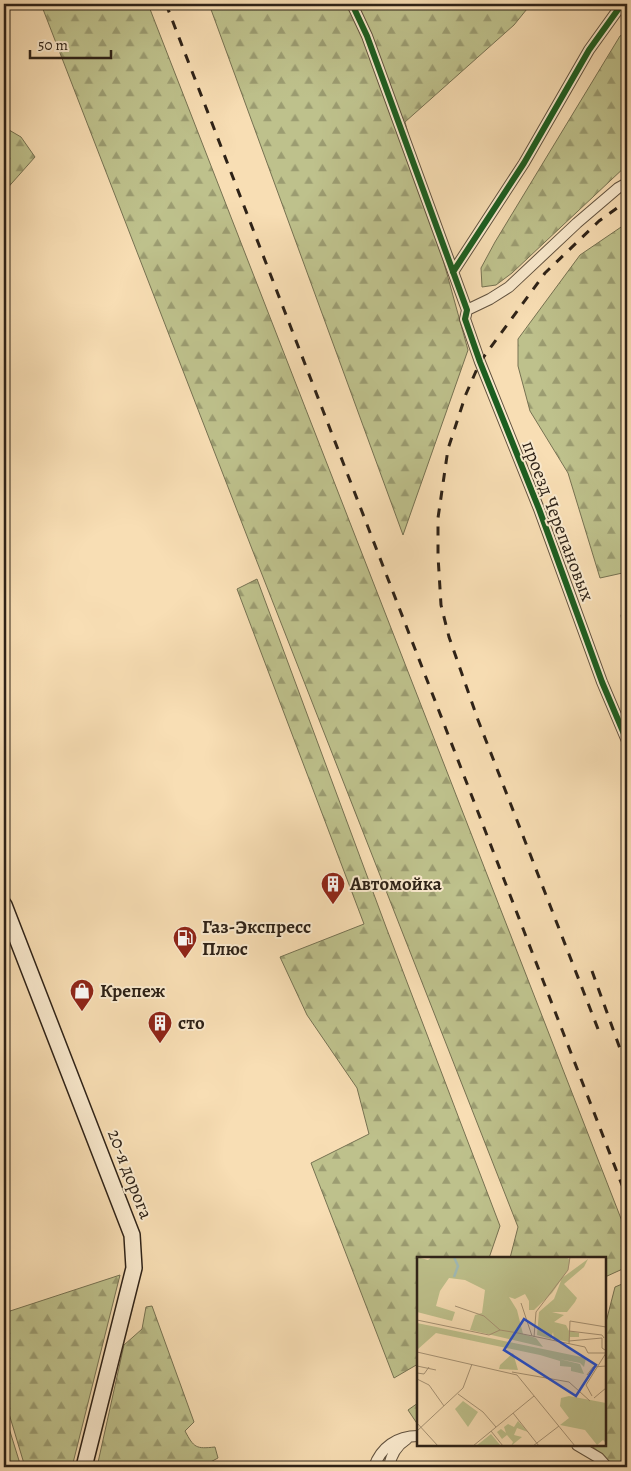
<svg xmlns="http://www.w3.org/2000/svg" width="631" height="1471" viewBox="0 0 631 1471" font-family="Alegreya,serif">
	<defs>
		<pattern id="forest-firs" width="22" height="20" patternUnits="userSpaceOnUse" patternTransform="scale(1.25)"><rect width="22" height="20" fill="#bec18c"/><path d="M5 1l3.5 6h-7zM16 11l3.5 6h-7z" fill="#9b9c71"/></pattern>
	</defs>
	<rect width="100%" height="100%" fill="#f8deb4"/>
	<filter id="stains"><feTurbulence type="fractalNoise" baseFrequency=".004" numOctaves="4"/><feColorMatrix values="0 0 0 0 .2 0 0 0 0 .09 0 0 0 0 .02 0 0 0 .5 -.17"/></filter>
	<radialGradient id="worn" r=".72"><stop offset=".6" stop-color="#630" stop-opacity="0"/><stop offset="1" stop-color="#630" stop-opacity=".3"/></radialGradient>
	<path fill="#bec18c" stroke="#767252" d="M 4,1412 L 21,1467 L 4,1467 Z"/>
	<path fill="url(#forest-firs)" stroke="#767252" d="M 41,4 L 148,4 L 627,1234 L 627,1267 L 605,1277 L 605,1258 L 510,1258 L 518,1227 L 252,549 Z
		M 209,4 L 531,4 L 514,25 L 405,122 L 468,350 L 403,535 Z
		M 627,31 L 627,165 L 512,273 L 496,285 L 482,287 L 481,268 L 495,242 L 620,36 Z
		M 4,127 L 21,137 L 35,157 L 4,192 Z
		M 627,223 L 627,572 L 600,578 L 568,473 L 530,411 L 518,366 L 518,339 L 580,255 Z
		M 257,579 L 386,927 L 500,1226 L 489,1258 L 418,1258 L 418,1364 L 394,1378 L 311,1163 L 369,1134 L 357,1088 L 307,1015 L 280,957 L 364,924 L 237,589 Z
		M 627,607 L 627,655 L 621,615 Z
		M 120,1275 L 72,1467 L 25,1467 L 4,1397 L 4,1313 Z
		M 627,1282 L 627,1467 L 615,1467 L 591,1445 L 605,1445 L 605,1326 L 615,1287 Z
		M 152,1306 L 194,1422 L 185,1431 C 194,1448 196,1449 215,1447 L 218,1458 L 201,1467 L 97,1467 L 124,1345 L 142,1329 L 146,1307 Z
		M 418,1403 L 418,1425 L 408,1410 Z"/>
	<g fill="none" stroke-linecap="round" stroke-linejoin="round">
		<defs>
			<path id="minor" d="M 352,4 L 367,36 L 467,310
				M 453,272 L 524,163 L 589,50 L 622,4
				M 467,310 L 465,319 L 480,362 L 539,509 L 602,682 L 627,741
				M 467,310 L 490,299 L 509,287 L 577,223 L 618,188 L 627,183
				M 577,1445 L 599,1458 L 607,1467
				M 374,1467 C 381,1447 397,1436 418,1436
				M 389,1467 C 391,1455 396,1446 407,1439"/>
			<path id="secondary" d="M 4,905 L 132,1235 L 134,1268 L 84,1467"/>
		</defs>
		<use href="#minor" stroke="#60513e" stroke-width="12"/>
		<use href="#secondary" stroke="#2e2217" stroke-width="18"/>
		<use href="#minor" stroke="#faeace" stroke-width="10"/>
		<use href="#secondary" stroke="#faeace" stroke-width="15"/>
		<path stroke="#2e2217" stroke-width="3" stroke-dasharray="9 9" stroke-linecap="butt" d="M 166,4 L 627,1198
			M 592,971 L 627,1068
			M 598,1029 L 478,720 L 449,637 L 441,605 L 438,556 L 438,518 L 448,449 L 466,394 L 480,362 L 545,273 L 599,221 L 627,201"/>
		<defs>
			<path id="cycleway" d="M 352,4 L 367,36 L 467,310 L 465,319 L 480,362 L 539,509 L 602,682 L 627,741
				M 453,272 L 524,163 L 589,50 L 622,4"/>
		</defs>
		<use href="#cycleway" stroke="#faeace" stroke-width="9"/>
		<use href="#cycleway" stroke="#1b5e20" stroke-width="6"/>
	</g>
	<defs>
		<symbol id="building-pin" viewBox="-11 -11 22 30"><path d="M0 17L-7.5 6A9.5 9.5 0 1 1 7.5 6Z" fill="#8f2418" stroke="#faeace"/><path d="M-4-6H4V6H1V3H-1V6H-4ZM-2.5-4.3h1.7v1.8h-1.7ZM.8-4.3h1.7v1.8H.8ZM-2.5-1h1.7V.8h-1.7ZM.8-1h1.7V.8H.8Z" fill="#fff"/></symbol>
		<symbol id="fuel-pin" viewBox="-11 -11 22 30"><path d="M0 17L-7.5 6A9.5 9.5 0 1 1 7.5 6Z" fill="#8f2418" stroke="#faeace"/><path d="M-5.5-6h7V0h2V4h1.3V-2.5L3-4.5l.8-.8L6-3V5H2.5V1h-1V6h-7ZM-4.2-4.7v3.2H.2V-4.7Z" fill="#fff"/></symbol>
		<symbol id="shop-pin" viewBox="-11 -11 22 30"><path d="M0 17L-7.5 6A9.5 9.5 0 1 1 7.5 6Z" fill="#8f2418" stroke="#faeace"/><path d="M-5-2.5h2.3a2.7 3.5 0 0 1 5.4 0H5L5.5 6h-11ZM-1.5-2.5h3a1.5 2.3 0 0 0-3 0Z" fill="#fff"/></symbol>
	</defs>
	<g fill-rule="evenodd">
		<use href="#building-pin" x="319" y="870" width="28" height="38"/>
		<use href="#fuel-pin" x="171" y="924" width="28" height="38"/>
		<use href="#shop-pin" x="68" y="977" width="28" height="38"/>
		<use href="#building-pin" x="146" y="1009" width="28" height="38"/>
	</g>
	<g text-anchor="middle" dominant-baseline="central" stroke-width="4" stroke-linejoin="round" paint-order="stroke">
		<g font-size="19" fill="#2e2217" stroke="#faeace">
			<text transform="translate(558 521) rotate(69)">проезд Черепановых</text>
			<text transform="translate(130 1174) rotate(69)">20-я дорога</text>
		</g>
		<g font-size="19" font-weight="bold" fill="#2e2217" stroke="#faeace" text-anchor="start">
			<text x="350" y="884">Автомойка</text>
			<text x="202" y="927">Газ-Экспресс<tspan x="202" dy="22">Плюс</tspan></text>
			<text x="100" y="991">Крепеж</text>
			<text x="178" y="1023">сто</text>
		</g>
	</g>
	<g transform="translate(417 1257)">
		<rect width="189" height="189" fill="#f8deb4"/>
		<path d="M 0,0 L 11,3 L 15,0 L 149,0 L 153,3 L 151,13 L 135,36 L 117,53 L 112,53 L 112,44 L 108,37 L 98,42 L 92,40 L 100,53 L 106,77 L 119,81 L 126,90 L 53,73 L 58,58 L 65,56 L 68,33 L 48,23 L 32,21 L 23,34 L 19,49 L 38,55 L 35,64 L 0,55 ZM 171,2 L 167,10 L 147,27 L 160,41 L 158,45 L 150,55 L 135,55 L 147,58 L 137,65 L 149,68 L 152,74 L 162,76 L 162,80 L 153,80 L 152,85 L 137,82 L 136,75 L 134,82 L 120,78 L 122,55 L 137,42 L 145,21 ZM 0,66 L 169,101 L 167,110 L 163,106 L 142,102 L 163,107 L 167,117 L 154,114 L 154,110 L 143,109 L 143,104 L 123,98 L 19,76 L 0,93 ZM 96,96 L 101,113 L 82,112 L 83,108 ZM 101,164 L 111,175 L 100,171 L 97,178 L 105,180 L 94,189 L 96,185 L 90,178 L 85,182 L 80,175 L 84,172 L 89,176 L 87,170 L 91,167 L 97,170 Z" fill="#bec18c"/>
		<path d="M 152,139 L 189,146 L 189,186 L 186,183 L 180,188 L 168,173 L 143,168 L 152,161 L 143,149 L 144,141 ZM 46,144 L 61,155 L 51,170 L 38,152 ZM 74,177 L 84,189 L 59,189 Z" fill="#bec18c"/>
		<path fill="none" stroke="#a0bab6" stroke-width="2.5" d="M 37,0 L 41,9 L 37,20"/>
		<path fill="none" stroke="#a79375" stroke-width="1" d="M 104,46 L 115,79M 38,49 L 67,59 L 83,73M 0,63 L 72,78 L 83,73 L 101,76 L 168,90 L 171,96 L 188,96M 152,74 L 185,78 L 187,81M 117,80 L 119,55 L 151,13 L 153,0M 152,84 L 185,81 L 185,91 L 188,93M 152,87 L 153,64 L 189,70M 0,95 L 100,118 L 158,189M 0,109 L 19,113M 95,115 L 152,125 L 173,144M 0,116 L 7,117 L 12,110M 170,118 L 176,110 L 189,109M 0,122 L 12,128 L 27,149M 41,137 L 66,155 L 79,170M 175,139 L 169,128 L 189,96M 177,141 L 189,131M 96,156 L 122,189M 0,166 L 21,189M 0,174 L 46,131 L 55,107M 74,174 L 86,189M 56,189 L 117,139M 116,189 L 142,169"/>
		<path fill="#1d4ed8" fill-opacity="0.15" stroke="#1d4ed8" stroke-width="2.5" d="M 107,62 L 179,108 L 159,139 L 87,93 Z"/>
		<rect width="189" height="189" fill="none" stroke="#2e2217" stroke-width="2.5"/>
	</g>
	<rect width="631" height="1471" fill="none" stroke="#f8deb4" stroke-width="20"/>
	<rect x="5" y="5" width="621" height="1461" fill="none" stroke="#2e2217" stroke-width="2.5"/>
	<rect x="10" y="10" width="611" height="1451" fill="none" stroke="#2e2217"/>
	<path d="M30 50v8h81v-8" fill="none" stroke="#2e2217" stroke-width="2.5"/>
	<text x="38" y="50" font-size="15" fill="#2e2217" stroke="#faeace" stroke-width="4" paint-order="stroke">50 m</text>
	<rect width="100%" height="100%" filter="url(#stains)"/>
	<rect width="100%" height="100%" fill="url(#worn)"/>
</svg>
